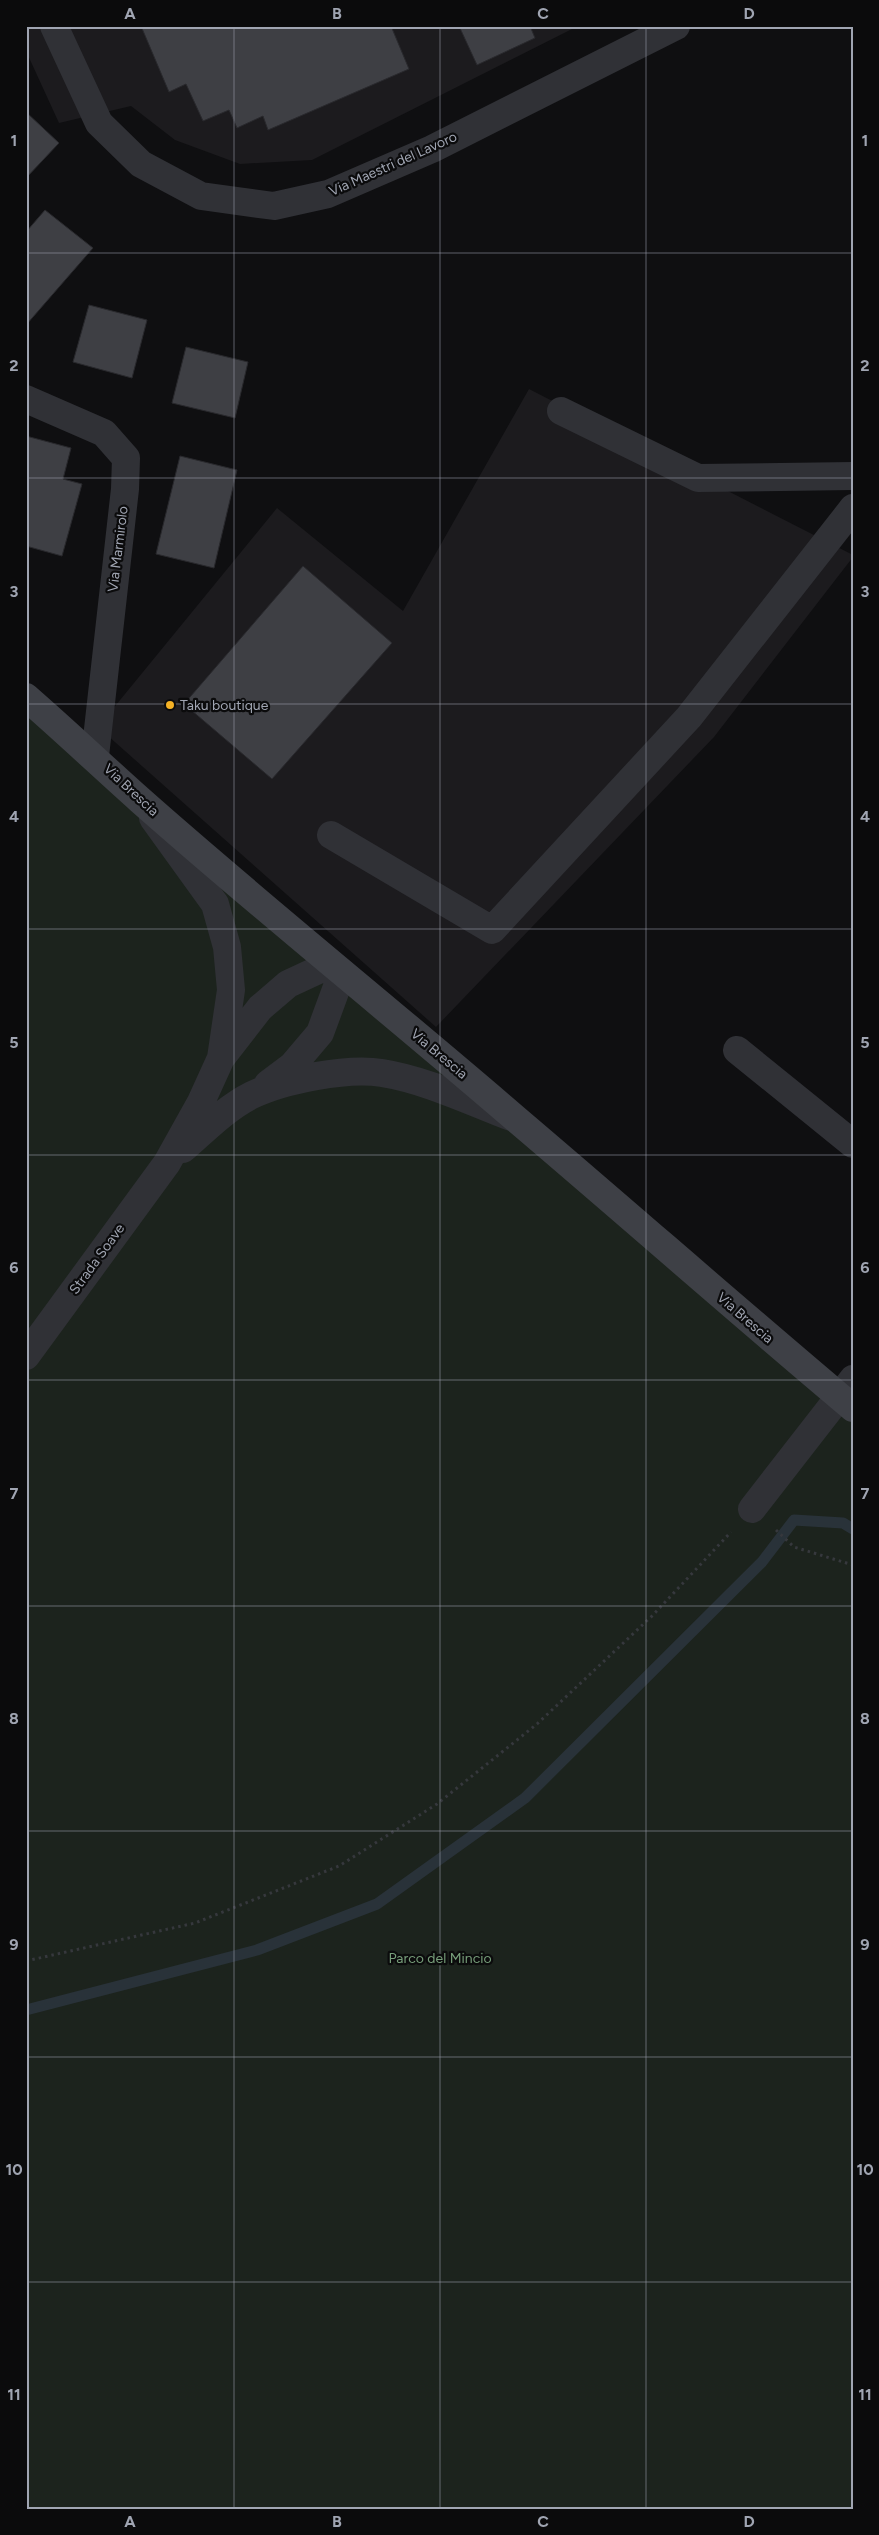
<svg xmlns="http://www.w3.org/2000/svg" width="879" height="2535" viewBox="0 0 879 2535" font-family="Figtree,sans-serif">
	<rect width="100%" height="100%" fill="#0f0f11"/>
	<path fill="#1c1b1e" d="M 26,26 L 578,26 L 312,160 L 240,164 L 175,140 L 131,106 L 59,123 L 26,51 Z
		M 529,389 L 853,555 L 853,557 L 714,737 L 436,1027 L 98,727 L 277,508 L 403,611 Z"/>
	<path fill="#1c231d" d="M 26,699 L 853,1407 L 853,2509 L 26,2509 Z"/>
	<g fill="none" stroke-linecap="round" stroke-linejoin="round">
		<path stroke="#293239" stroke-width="11" d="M 26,2010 L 257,1950 L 377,1904 L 525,1798 L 762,1562 L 794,1520 L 843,1523 L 853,1529"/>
	</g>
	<path fill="#3e3f44" stroke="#29292d" d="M 141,26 L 391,26 L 409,69 L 268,130 L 263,116 L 237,128 L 229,110 L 203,121 L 186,84 L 169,92 Z
		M 459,26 L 530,26 L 535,38 L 477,65 Z
		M 26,112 L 59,143 L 26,178 Z
		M 45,210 L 93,248 L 26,325 L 26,232 Z
		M 89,305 L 147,320 L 132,378 L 73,362 Z
		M 186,347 L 248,362 L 235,418 L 172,403 Z
		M 26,436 L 71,448 L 63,479 L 82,484 L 62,556 L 26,546 Z
		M 180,456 L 237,470 L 214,568 L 156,554 Z
		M 303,566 L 392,643 L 272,779 L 184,704 Z"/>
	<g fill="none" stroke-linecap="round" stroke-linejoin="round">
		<path stroke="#36383d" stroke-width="3" stroke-dasharray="2.5 4" stroke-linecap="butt" d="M 776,1530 L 794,1547 L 853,1565
			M 26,1961 L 195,1923 L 339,1866 L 437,1804 L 537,1724 L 652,1616 L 731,1532"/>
		<path stroke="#303136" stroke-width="28" d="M 54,26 L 99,123 L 141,164 L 201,196 L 274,206 L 328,194 L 432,149 L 676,26
			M 26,399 L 104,433 L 126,458 L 125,489 L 95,756
			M 561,411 L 698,478 L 853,476
			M 331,835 L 492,930 L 689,717 L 853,508
			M 737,1050 L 853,1144
			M 222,1057 L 260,1008 L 288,984 L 331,964
			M 268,1084 L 292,1066 L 320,1033 L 342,973
			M 183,1149 C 205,1130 226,1108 252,1095 C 283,1080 348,1067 382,1073 C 426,1080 469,1101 511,1117
			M 26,1356 L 167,1163 L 201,1102 L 221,1058 L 231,990 L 227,947 L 215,904 L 153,818
			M 752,1509 L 853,1379"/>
		<path stroke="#3e4046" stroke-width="28" d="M 26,697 C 65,731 102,766 140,800 C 263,909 392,1012 516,1119 C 629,1215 740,1313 853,1408"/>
	</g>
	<path fill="none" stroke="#a0a5b2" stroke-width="1" stroke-opacity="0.55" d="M 234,26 L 234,2509M 440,26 L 440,2509M 646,26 L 646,2509M 26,253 L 853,253M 26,478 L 853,478M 26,704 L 853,704M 26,929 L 853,929M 26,1155 L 853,1155M 26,1380 L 853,1380M 26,1606 L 853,1606M 26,1831 L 853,1831M 26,2057 L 853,2057M 26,2282 L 853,2282"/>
	<circle fill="#f4b125" stroke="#0b0b0c" stroke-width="2" cx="170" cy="705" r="5"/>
	<g text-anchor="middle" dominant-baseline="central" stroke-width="4.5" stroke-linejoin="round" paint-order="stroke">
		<g font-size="14" fill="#a0a5b2" stroke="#0b0b0c">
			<text transform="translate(393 164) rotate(-24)">Via Maestri del Lavoro</text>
			<text transform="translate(118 549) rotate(-83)">Via Marmirolo</text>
			<text transform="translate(131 790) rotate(43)">Via Brescia</text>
			<text transform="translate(439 1054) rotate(40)">Via Brescia</text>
			<text transform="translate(97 1259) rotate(-54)">Strada Soave</text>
			<text transform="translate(745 1318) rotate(41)">Via Brescia</text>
		</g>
		<g font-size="14" fill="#a0a5b2" stroke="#0b0b0c" text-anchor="start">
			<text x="180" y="705">Taku boutique</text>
		</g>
		<g font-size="14" fill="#779e7a" stroke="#0b0b0c">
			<text x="440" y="1958">Parco del Mincio</text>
		</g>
	</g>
	<rect width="879" height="2535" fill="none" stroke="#0b0b0c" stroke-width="55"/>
	<rect x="28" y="28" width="824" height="2480" fill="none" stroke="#a0a5b2" stroke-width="2"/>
	<g font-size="16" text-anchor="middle" font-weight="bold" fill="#a0a5b2">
		<text x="130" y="19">A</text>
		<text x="337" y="19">B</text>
		<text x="543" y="19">C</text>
		<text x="749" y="19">D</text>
		<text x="14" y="146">1</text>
		<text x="865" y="146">1</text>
		<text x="14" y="371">2</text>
		<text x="865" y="371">2</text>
		<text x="14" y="597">3</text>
		<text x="865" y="597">3</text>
		<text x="14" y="822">4</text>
		<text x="865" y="822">4</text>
		<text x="14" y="1048">5</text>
		<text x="865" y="1048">5</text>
		<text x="14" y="1273">6</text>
		<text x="865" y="1273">6</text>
		<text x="14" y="1499">7</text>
		<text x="865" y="1499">7</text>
		<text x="14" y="1724">8</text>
		<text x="865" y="1724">8</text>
		<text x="14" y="1950">9</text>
		<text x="865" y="1950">9</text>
		<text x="14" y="2175">10</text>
		<text x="865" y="2175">10</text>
		<text x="14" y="2400">11</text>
		<text x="865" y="2400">11</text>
		<text x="130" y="2527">A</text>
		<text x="337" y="2527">B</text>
		<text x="543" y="2527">C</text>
		<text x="749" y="2527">D</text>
	</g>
</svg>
